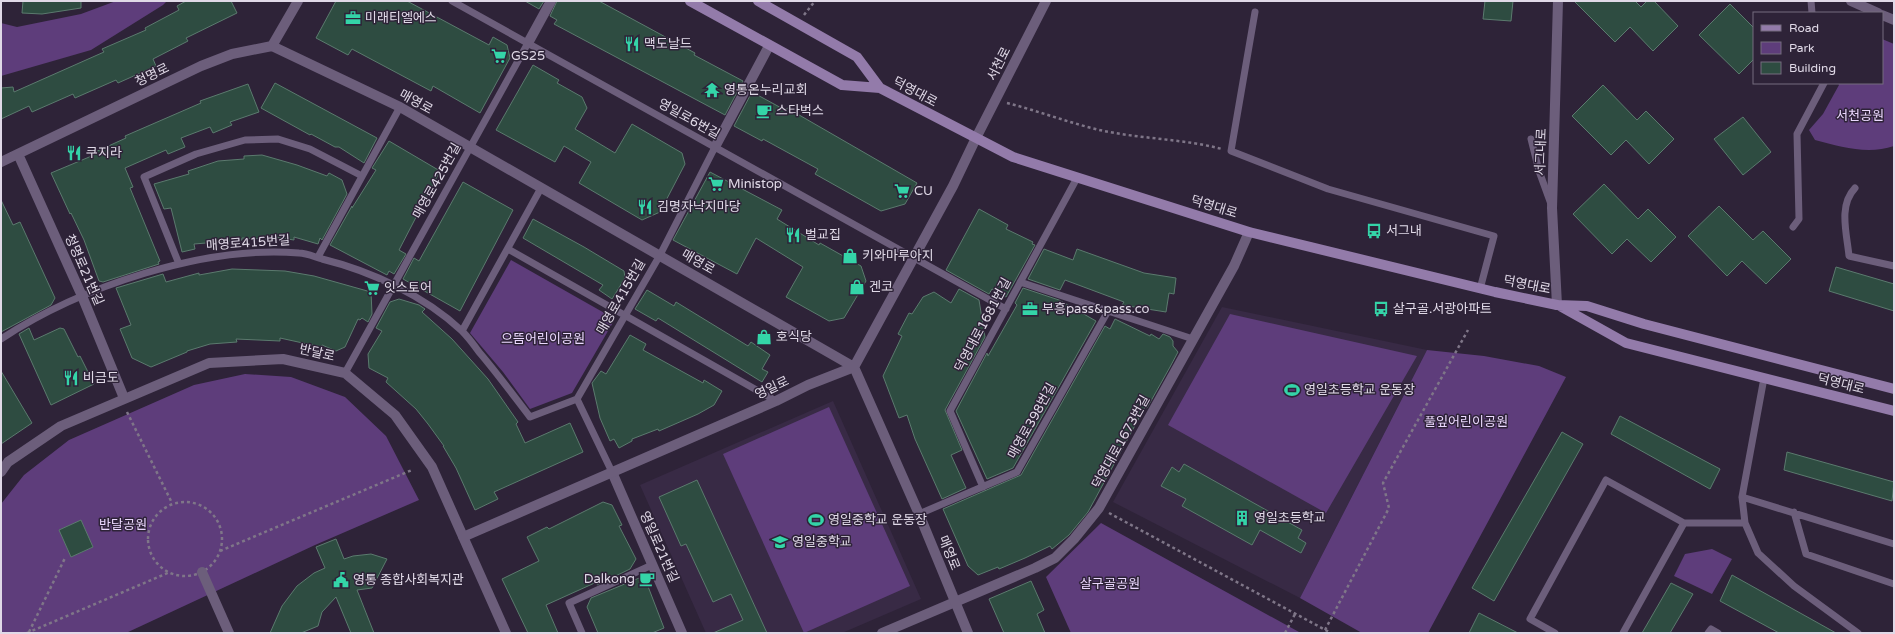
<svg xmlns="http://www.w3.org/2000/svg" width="1895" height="634" viewBox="0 0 1895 634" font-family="'Varela Round','Noto Sans KR',sans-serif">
	<rect width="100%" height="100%" fill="#2e2338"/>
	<path fill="#382a45" d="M 1222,307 L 1427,350 L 1300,598 L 1113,502 Z
		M 833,401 L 921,599 L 842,633 L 706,633 L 640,485 Z"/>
	<path fill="#5e3d7b" d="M 116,1 L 167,1 L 163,5 L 91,50 L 1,76 L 1,23 L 17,27 L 81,14 Z
		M 1882,39 L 1894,44 L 1894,146 C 1868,155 1841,147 1815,140 L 1809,130 L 1823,114 L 1839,85 L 1838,83 L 1882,83 Z
		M 511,260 L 615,319 L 572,393 L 530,409 L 503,372 L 470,333 Z
		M 1230,314 L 1417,356 L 1326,513 L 1168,425 Z
		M 1427,350 L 1484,356 L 1539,366 L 1566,377 L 1428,633 L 1362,633 L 1300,598 Z
		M 245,374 L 291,377 L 345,397 L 386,436 L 419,500 L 315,545 L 126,633 L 1,633 L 1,504 L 24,475 L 69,440 L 194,385 Z
		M 829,407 L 910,586 L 804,633 L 723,454 Z
		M 1101,523 L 1299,632 L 1299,633 L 1071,633 L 1046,577 Z
		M 1712,549 L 1732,559 L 1712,594 L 1674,576 L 1685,554 Z"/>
	<path fill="#2e4c41" stroke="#5b7a6e" d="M 23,1 L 81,1 L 81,8 L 42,14 L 22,13 Z
		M 186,1 L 231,1 L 237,13 L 186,38 L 188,41 L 153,59 L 156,66 L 118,83 L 116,80 L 75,98 L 73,94 L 32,112 L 29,106 L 1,119 L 1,88 L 13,87 L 14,92 L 104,52 L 102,49 L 146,30 L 145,28 L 179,10 L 177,6 Z
		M 336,1 L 407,1 L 489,45 L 493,37 L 507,45 L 510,58 L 480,113 L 433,86 L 431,91 L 352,49 L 348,55 L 316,38 Z
		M 525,1 L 544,1 L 539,9 Z
		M 557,1 L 599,1 L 695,53 L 694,55 L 743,81 L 725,115 L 554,24 L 557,20 L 550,16 Z
		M 1485,1 L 1513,1 L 1511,21 L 1483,19 Z
		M 1574,1 L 1635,1 L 1641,7 L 1647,1 L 1654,1 L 1678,26 L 1653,51 L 1630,27 L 1615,42 Z
		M 1730,4 L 1754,28 L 1754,59 L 1739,74 L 1699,35 Z
		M 533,65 L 559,80 L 557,83 L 582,97 L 587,108 L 575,129 L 615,153 L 632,124 L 682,153 L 685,164 L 660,212 L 642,220 L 579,183 L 591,162 L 564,146 L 555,162 L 496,130 Z
		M 275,83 L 377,138 L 364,163 L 339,147 L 335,147 L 311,134 L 310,135 L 261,108 Z
		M 248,84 L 259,112 L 230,122 L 232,125 L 213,133 L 210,127 L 181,138 L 185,147 L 168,154 L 166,150 L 125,168 L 133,187 L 130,188 L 160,261 L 158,262 L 159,264 L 103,282 L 99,281 L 84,240 L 71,213 L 70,214 L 51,173 L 94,155 L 93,153 L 126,138 L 125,136 L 201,103 L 200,101 Z
		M 1603,85 L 1637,120 L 1646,111 L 1674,139 L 1649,164 L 1626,140 L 1611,155 L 1572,116 Z
		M 752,92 L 785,110 L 787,108 L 917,183 L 905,204 L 881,211 L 815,174 L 818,169 L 763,139 L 762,141 L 734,126 Z
		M 1743,117 L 1771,152 L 1743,175 L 1714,139 Z
		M 389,141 L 440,171 L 399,250 L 406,254 L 394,274 L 389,271 L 387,275 L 330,245 L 352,206 L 352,208 L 376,170 L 372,168 Z
		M 262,155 L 297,165 L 327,176 L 329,173 L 342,180 L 347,194 L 322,240 L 320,238 L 318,244 L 294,237 L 294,240 L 268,236 L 268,239 L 242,238 L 242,240 L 194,244 L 195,249 L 182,252 L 171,208 L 164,209 L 154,184 L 189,174 L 188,171 L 218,161 L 244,159 L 244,156 Z
		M 710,172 L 782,210 L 777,219 L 819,245 L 820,243 L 861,266 L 866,281 L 844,318 L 829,321 L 786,297 L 803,267 L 756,238 L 737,274 L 673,240 Z
		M 463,182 L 513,210 L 460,311 L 403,279 L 414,258 L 419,261 Z
		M 1604,184 L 1638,219 L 1648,209 L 1676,237 L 1651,262 L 1627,239 L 1612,254 L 1573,214 Z
		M 1,200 L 13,225 L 20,222 L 55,298 L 51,305 L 1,332 Z
		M 1719,206 L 1753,240 L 1763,231 L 1791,259 L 1766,284 L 1742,261 L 1727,276 L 1688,236 Z
		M 979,209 L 1008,225 L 1006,229 L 1033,242 L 1032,244 L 1035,245 L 1006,297 L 992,289 L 989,294 L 946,270 Z
		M 533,219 L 584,247 L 624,271 L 625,278 L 612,299 L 599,290 L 603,285 L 523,238 Z
		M 1044,249 L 1073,260 L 1077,249 L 1144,273 L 1176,278 L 1174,294 L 1169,293 L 1166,312 L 1122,305 L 1124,302 L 1065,280 L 1060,290 L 1028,279 Z
		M 1836,267 L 1894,284 L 1894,311 L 1829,291 Z
		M 232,269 L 285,271 L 314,276 L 371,292 L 372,314 L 368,322 L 362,318 L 360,320 L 358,319 L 345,347 L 336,351 L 322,345 L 321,347 L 280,338 L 280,341 L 236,339 L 237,342 L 210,344 L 187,351 L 187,352 L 151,367 L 132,358 L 120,329 L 131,325 L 116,288 L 163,274 L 166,282 L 199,273 L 199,275 Z
		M 1023,288 L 1059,300 L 1096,321 L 1013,468 L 987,479 L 956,411 L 987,353 L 988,356 L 1017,305 L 1015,303 Z
		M 959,289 L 979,300 L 985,337 L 945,410 L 962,450 L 951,455 L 966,488 L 942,499 L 915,439 L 907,415 L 899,418 L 883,376 L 902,336 L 898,334 L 909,313 L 912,314 L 923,297 L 934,292 L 951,303 Z
		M 647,290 L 674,306 L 676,302 L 748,346 L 751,342 L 770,355 L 762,369 L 768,372 L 762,382 L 658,318 L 656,321 L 635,309 Z
		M 399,299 L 419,305 L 425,309 L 422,312 L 452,339 L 488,379 L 518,422 L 516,424 L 525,443 L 570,423 L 583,452 L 494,492 L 498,499 L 475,510 L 456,468 L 443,446 L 444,446 L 428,424 L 416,409 L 386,382 L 388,378 L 369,368 L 368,354 L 382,331 L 376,328 L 390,302 Z
		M 1115,319 L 1150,336 L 1151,334 L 1159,339 L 1163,334 L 1170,337 L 1173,341 L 1173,346 L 1178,352 L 1170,367 L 1147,408 L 1145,407 L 1088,512 L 1069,535 L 1052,549 L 1050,546 L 1025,558 L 999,569 L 998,567 L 978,575 L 968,566 L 943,509 L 1021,475 L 1105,326 L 1110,329 Z
		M 29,328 L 34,340 L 60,328 L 64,329 L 78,357 L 80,356 L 94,384 L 51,405 L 19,334 Z
		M 630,335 L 646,344 L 643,350 L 703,383 L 704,380 L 722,391 L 714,405 L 698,414 L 659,431 L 658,429 L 632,439 L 632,441 L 619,448 L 614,439 L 610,441 L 600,418 L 592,383 L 601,371 L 606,374 Z
		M 1,371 L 32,423 L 1,444 Z
		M 1620,416 L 1720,469 L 1710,489 L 1611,434 Z
		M 1562,432 L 1583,444 L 1494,601 L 1472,588 Z
		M 1787,452 L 1894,482 L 1892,501 L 1784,470 Z
		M 1184,464 L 1302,530 L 1298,538 L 1306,543 L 1301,553 L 1260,530 L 1252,545 L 1182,506 L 1186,499 L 1161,486 L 1172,467 L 1179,472 Z
		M 697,480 L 767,633 L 713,633 L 743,620 L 731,594 L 713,602 L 686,544 L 681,546 L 659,497 Z
		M 603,502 L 612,505 L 622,525 L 619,526 L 636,559 L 630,569 L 597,585 L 599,581 L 546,605 L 558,633 L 528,633 L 502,579 L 539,561 L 527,537 L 547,527 L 549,529 Z
		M 81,520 L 93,547 L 71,557 L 59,530 Z
		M 336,539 L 344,559 L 353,556 L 371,554 L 387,559 L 372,588 L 357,590 L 374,633 L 351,633 L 336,597 L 322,612 L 318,626 L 301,633 L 270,633 L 282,606 L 297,586 L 314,573 L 325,568 L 316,547 Z
		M 1732,575 L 1836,633 L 1779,633 L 1720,601 Z
		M 644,576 L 664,628 L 652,633 L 598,633 L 587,607 L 591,598 Z
		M 1031,581 L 1044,610 L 1037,614 L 1045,633 L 1004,633 L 989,599 Z
		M 1671,583 L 1693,594 L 1670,633 L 1642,633 Z
		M 1479,613 L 1518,633 L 1469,633 Z"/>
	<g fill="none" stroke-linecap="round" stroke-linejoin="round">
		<path stroke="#7f7688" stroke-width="2.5" stroke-dasharray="3 3" stroke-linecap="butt" d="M 804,15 L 815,1
			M 1007,103 C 1039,111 1072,124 1104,131 C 1143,139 1184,139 1222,149
			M 127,412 L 172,503
			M148 539a37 37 0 1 1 74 0a37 37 0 1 1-74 0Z
			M 1109,513 L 1331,633
			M 220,551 L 412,470
			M 1325,630 L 1389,508 L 1383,483 L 1468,330
			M 29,632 L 65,558
			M 27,633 L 170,572
			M 1285,633 L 1295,614"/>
		<path stroke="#6c5e7b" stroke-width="7" d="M 452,1 L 1006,309
			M 1811,1 L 1812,13
			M 1255,12 L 1231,151 L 1328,189 L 1494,236 L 1480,289
			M 1531,139 L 1539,171 L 1551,204
			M 1855,188 C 1838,206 1847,234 1849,256 L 1894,266
			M 1793,227 L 1799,219 L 1797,134 L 1824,83
			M 508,249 L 776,401
			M 318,257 L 400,107
			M 179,264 L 144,177 L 196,154 L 245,140 L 278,139 L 310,149 L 362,176
			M 1020,282 L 1193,339
			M 462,331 L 541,188
			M 1,339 C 80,287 204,245 299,253 C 306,253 315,257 322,259 C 371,271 425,296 462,331 C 468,337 474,345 479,352 C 497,373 513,395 530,417 L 577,399 L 660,255 L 715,147
			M 345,373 L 528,43
			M 1764,378 L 1742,497 L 1745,523 L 1758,553 L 1794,586 L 1858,633
			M 577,399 L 612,472
			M 983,487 L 950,411 L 1077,178
			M 1742,497 L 1894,544
			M 1794,512 L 1806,554 L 1894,584
			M 919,514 L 1017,472 L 1108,311
			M 582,633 L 569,603 L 652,565
			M 1555,633 L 1530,619 L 1606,480 L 1684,523 L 1745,523
			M 1623,633 L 1684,523
			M 1708,633 L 1711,629 L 1718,633"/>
		<path stroke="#6c5e7b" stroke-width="10" d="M 528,43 L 551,1
			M 715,147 L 769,46
			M 202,572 L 229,633"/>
		<path stroke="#6c5e7b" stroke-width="10" d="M 1851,1 L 1878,13
			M 1882,15 L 1894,20
			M 612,472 L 682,633
			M 882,633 L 1035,568 L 1055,558 L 1074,539 L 1099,508 L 1234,266 L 1249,232"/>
		<path stroke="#6c5e7b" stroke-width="10" d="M 272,46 L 400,107 L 854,367 L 919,514 L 968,633
			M 18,154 L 82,296 L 124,398
			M 1,162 L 201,66 L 232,54 L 272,46 L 298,1
			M 1557,305 L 1552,208 L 1558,1
			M 1,472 L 8,462 L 61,426 L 209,363 L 283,359 L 345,373 L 395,415 L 432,467 L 506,633
			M 463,537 L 776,401 L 808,385 L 854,367 L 953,186 L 976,138 L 1046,1"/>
		<path stroke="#937baa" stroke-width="10" d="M 690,1 L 842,85 L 880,88 L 1013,157 L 1249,232 L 1495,292 L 1557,305 L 1587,306 L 1644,324 L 1894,389
			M 758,1 L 857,57 L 880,88
			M 1558,305 L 1626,343 L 1894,411"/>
	</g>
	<defs>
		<symbol id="office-bare" viewBox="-9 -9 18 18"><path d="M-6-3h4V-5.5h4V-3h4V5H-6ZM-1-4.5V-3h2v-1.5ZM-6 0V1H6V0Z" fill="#34d4a8" stroke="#2e2338" stroke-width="2.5" paint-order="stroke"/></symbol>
		<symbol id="restaurant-bare" viewBox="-9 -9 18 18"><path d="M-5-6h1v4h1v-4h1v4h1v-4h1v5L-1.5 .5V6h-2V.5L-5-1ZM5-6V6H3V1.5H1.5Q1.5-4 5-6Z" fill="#34d4a8" stroke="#2e2338" stroke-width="2.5" paint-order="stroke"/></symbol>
		<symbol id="supermarket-bare" viewBox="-9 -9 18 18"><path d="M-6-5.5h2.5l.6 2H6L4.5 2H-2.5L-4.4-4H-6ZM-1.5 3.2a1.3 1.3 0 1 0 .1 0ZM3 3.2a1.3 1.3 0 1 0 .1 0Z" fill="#34d4a8" stroke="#2e2338" stroke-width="2.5" paint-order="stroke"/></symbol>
		<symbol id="temple-bare" viewBox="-9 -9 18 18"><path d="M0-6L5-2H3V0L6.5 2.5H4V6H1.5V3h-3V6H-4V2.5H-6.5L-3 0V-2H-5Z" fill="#34d4a8" stroke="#2e2338" stroke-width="2.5" paint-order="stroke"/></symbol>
		<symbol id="cafe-bare" viewBox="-9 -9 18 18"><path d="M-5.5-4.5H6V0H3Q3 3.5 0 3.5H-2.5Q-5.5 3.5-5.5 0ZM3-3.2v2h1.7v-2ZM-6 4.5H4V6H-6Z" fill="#34d4a8" stroke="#2e2338" stroke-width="2.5" paint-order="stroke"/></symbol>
		<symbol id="bus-bare" viewBox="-9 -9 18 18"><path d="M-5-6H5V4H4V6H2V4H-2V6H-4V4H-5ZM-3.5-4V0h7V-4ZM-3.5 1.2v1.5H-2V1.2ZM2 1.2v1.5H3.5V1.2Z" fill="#34d4a8" stroke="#2e2338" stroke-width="2.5" paint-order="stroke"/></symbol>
		<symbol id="shop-bare" viewBox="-9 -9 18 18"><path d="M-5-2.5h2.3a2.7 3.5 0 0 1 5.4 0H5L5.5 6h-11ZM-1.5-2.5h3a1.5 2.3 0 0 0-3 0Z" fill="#34d4a8" stroke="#2e2338" stroke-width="2.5" paint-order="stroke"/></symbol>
		<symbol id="stadium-bare" viewBox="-9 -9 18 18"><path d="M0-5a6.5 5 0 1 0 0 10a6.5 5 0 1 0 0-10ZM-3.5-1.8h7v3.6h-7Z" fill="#34d4a8" stroke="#2e2338" stroke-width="2.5" paint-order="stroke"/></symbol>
		<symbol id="building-bare" viewBox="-9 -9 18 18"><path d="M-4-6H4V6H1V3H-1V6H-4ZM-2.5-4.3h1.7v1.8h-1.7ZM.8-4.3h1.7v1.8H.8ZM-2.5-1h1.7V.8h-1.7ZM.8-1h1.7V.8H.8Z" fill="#34d4a8" stroke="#2e2338" stroke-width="2.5" paint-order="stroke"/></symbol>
		<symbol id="school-bare" viewBox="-9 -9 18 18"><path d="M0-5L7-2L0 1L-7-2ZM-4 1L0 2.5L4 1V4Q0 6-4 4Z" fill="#34d4a8" stroke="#2e2338" stroke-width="2.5" paint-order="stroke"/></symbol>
		<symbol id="civic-bare" viewBox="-9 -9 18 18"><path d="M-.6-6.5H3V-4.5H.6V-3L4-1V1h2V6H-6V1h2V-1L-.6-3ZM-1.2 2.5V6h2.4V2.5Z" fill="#34d4a8" stroke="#2e2338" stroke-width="2.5" paint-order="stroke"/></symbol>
	</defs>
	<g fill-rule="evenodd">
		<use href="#office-bare" x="342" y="7" width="22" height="22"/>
		<use href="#restaurant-bare" x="621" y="33" width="22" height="22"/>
		<use href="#supermarket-bare" x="488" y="45" width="22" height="22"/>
		<use href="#temple-bare" x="701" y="79" width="22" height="22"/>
		<use href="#cafe-bare" x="753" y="100" width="22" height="22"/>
		<use href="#restaurant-bare" x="63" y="142" width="22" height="22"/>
		<use href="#supermarket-bare" x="705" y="173" width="22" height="22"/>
		<use href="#supermarket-bare" x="891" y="180" width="22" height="22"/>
		<use href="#restaurant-bare" x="634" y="196" width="22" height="22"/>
		<use href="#bus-bare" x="1363" y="220" width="22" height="22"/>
		<use href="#restaurant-bare" x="782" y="224" width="22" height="22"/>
		<use href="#shop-bare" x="839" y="245" width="22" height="22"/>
		<use href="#shop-bare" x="846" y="276" width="22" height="22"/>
		<use href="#supermarket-bare" x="361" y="277" width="22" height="22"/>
		<use href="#office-bare" x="1019" y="298" width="22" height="22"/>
		<use href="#bus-bare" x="1370" y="298" width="22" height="22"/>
		<use href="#shop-bare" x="753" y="326" width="22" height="22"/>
		<use href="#restaurant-bare" x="60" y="367" width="22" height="22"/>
		<use href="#stadium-bare" x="1281" y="379" width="22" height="22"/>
		<use href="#building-bare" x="1231" y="507" width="22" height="22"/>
		<use href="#stadium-bare" x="805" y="509" width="22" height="22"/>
		<use href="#school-bare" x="769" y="531" width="22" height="22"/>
		<use href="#cafe-bare" x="636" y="568" width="22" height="22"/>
		<use href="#civic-bare" x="330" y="569" width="22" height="22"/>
	</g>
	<g text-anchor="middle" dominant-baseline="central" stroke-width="3" stroke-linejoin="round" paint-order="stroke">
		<g font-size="13" fill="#e0d9e7" stroke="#2e2338" text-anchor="start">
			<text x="365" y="18">미래티엘에스</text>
			<text x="644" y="44">맥도날드</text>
			<text x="511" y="56">GS25</text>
			<text x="724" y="90">영통온누리교회</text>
			<text x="776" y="111">스타벅스</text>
			<text x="86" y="153">쿠지라</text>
			<text x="728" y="184">Ministop</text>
			<text x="914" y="191">CU</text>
			<text x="657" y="207">김명자낙지마당</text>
			<text x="1386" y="231">서그내</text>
			<text x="805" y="235">벌교집</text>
			<text x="862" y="256">키와마루아지</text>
			<text x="869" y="287">겐코</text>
			<text x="384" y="288">잇스토어</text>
			<text x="1042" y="309">부흥pass&amp;pass.co</text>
			<text x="1393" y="309">살구골.서광아파트</text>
			<text x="776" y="337">호식당</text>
			<text x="83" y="378">비금도</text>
			<text x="1304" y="390">영일초등학교 운동장</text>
			<text x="1254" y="518">영일초등학교</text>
			<text x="828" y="520">영일중학교 운동장</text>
			<text x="792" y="542">영일중학교</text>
			<text x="635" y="579" text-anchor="end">Dalkong</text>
			<text x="353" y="580">영통 종합사회복지관</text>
		</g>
		<g font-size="13" fill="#e0d9e7" stroke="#2e2338">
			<text transform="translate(999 64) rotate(-63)">서천로</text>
			<text transform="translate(152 75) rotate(-26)">청명로</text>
			<text transform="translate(915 92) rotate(28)">덕영대로</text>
			<text transform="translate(416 102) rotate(29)">매영로</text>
			<text transform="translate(689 119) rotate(29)">영일로6번길</text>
			<text transform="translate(1541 152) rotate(-88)">서그내로</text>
			<text transform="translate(437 181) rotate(-61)">매영로425번길</text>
			<text transform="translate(1214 207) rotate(17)">덕영대로</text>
			<text transform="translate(248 243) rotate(-4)">매영로415번길</text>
			<text transform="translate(698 262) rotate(30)">매영로</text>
			<text transform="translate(84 270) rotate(66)">청명로21번길</text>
			<text transform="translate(1527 285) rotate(11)">덕영대로</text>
			<text transform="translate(621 297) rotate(-60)">매영로415번길</text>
			<text transform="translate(983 325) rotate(-62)">덕영대로1681번길</text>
			<text transform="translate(317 353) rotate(13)">반달로</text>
			<text transform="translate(1841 384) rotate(14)">덕영대로</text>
			<text transform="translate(772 388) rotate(-25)">영일로</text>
			<text transform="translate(1032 421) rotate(-61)">매영로398번길</text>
			<text transform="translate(1121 442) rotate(-61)">덕영대로1673번길</text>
			<text transform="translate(659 547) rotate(66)">영일로21번길</text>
			<text transform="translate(949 553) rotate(68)">매영로</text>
		</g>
		<g font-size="13" fill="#ebd8fe" stroke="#2e2338">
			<text x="1860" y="116">서천공원</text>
			<text x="543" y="339">으뜸어린이공원</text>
			<text x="1466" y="422">풀잎어린이공원</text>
			<text x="123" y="525">반달공원</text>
			<text x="1110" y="584">살구골공원</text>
		</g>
	</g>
	<rect width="1895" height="634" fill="none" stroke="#e0d9e7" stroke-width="4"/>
	<rect x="1753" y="12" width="130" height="72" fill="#2e2338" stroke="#756c7e"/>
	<rect x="1761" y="25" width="20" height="6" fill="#937baa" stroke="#756c7e"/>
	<text x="1789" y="32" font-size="12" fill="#e0d9e7">Road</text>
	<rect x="1761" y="42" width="20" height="12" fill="#5e3d7b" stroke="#756c7e"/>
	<text x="1789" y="52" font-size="12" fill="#e0d9e7">Park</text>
	<rect x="1761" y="62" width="20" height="12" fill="#2e4c41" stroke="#756c7e"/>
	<text x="1789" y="72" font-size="12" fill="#e0d9e7">Building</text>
</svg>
